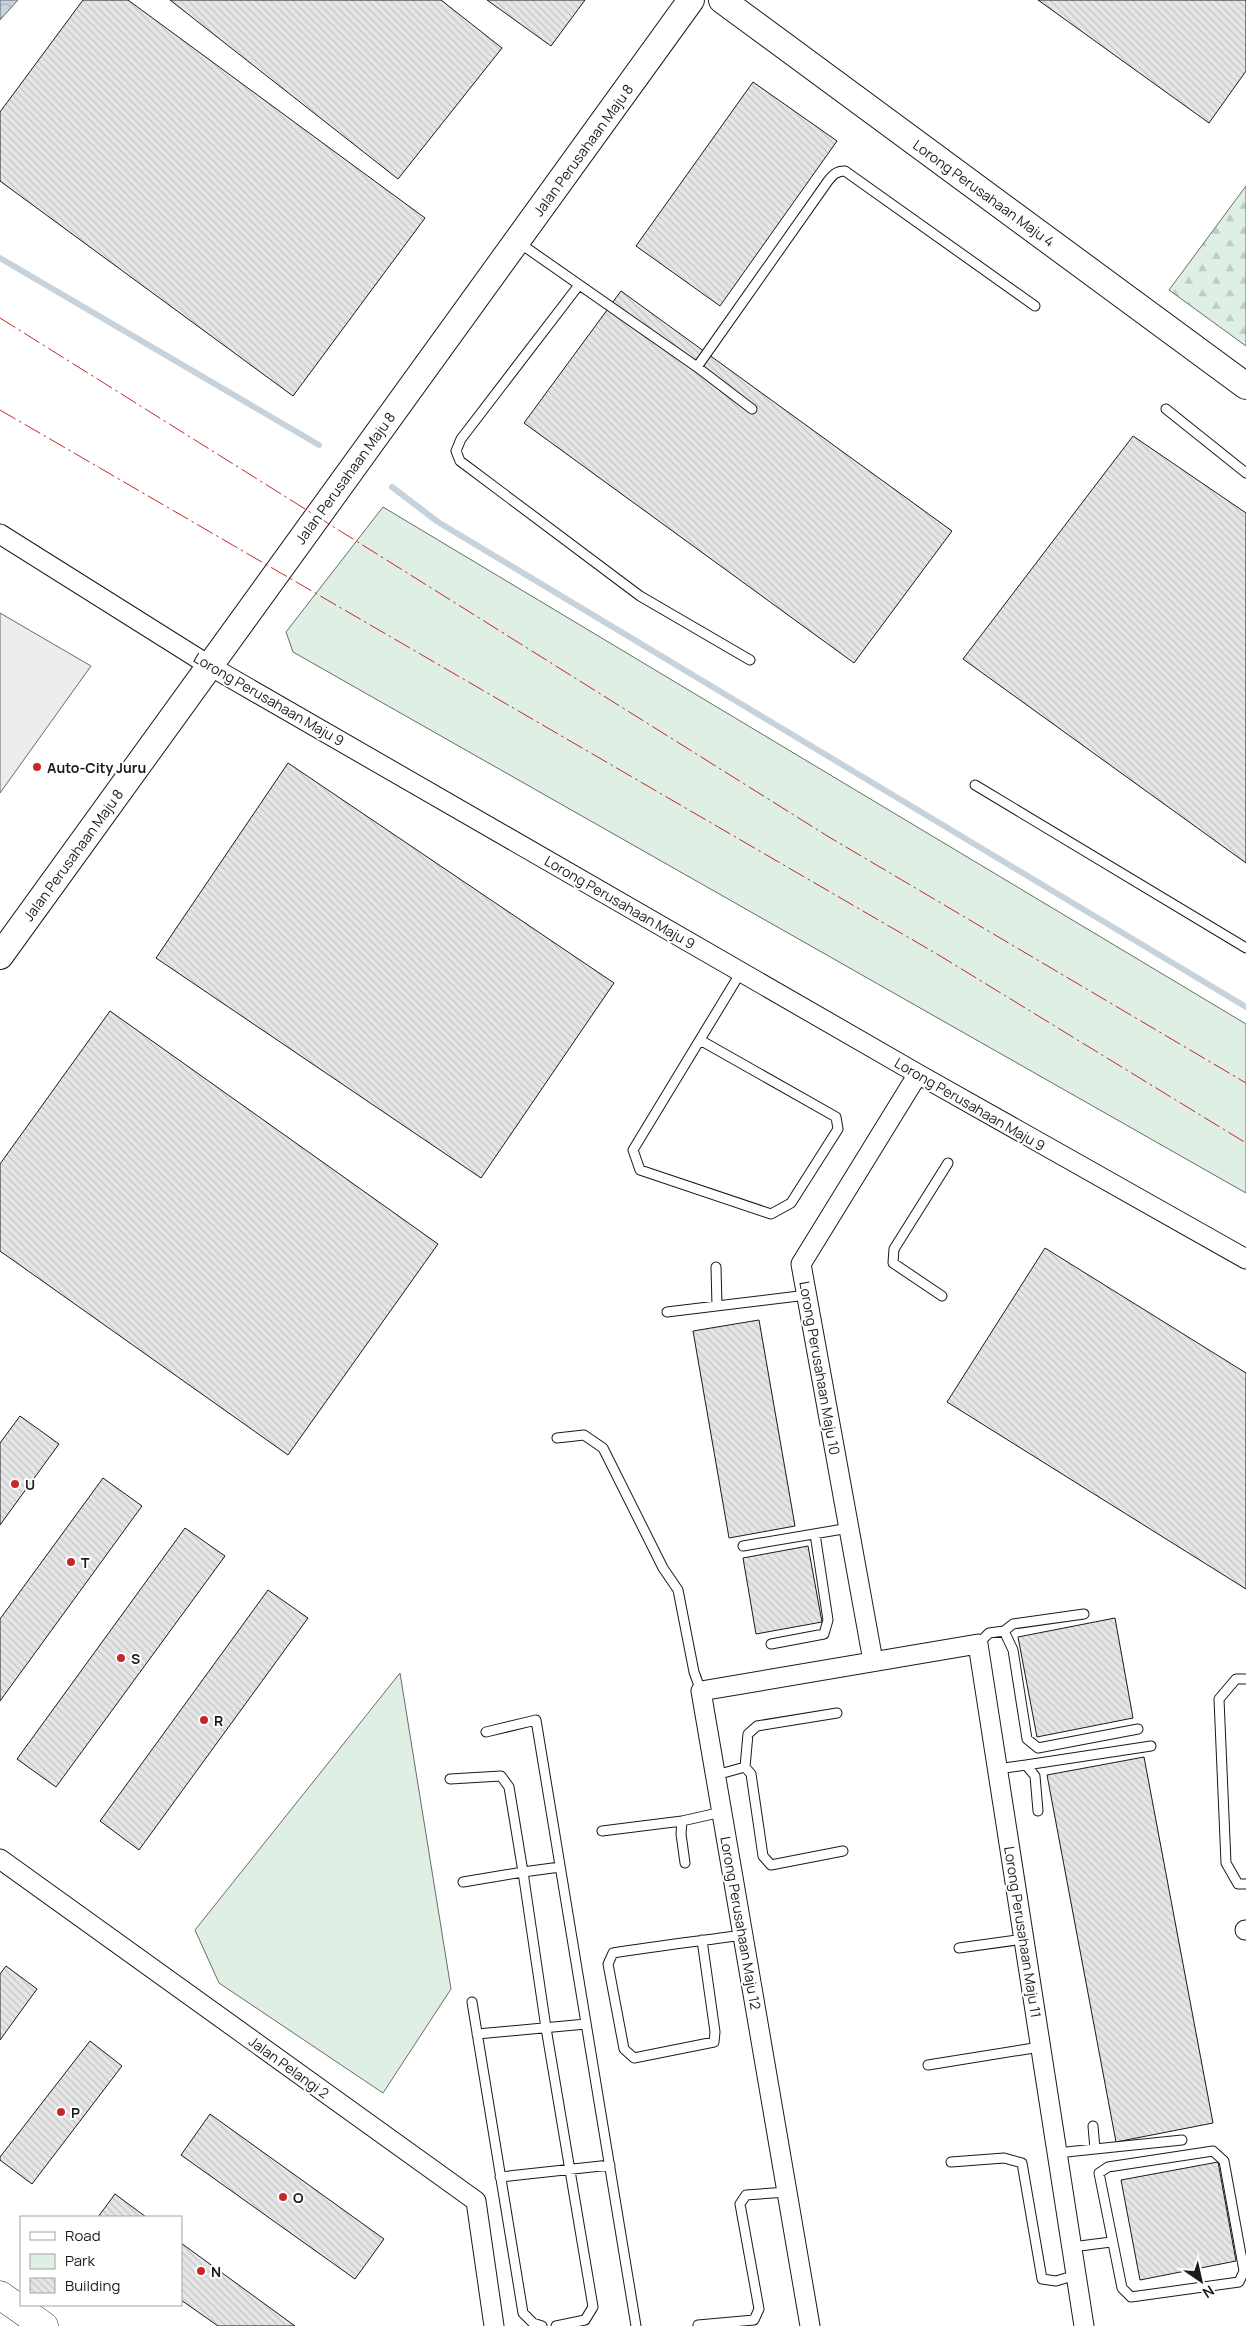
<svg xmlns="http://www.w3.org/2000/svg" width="1246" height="2326" viewBox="0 0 1246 2326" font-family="Manrope,sans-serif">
	<defs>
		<pattern id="forest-firs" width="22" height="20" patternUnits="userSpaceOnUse" patternTransform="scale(1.25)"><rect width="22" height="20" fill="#e0efe3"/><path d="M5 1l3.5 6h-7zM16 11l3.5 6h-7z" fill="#c0ccc2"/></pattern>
		<pattern id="water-waves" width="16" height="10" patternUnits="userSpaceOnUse" patternTransform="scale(1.25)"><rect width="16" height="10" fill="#c6d2dc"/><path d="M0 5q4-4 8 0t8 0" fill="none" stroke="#aab4bc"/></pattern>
		<pattern id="building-back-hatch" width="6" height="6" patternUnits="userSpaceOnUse" patternTransform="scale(1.25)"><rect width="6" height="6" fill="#e6e6e6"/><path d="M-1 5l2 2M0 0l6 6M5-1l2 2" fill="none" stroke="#c5c5c5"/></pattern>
	</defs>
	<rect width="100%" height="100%" fill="#fff"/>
	<path fill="#e0efe3" stroke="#6a6a6a" d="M 383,507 L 1246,1024 L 1246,1193 L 293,652 L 286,632 Z
		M 400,1673 L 451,1989 L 383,2093 L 219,1983 L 195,1930 Z"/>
	<path fill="url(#forest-firs)" stroke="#6a6a6a" d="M 1246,186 L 1246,346 L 1169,290 Z"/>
	<path fill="#ededed" stroke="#6a6a6a" d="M 0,613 L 91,666 L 0,793 Z"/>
	<path fill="url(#water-waves)" stroke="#6a6a6a" d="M 0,0 L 18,0 L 0,20 Z"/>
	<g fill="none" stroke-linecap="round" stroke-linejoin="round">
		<path stroke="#c6d2dc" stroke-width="6" d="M 0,258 L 319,445
			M 392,487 L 438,522 L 1246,1007"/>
	</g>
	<path fill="url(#building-back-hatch)" stroke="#1a1a1a" d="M 83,0 L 128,0 L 425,218 L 293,396 L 0,181 L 0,112 Z
		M 170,0 L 441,0 L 502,48 L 398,179 Z
		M 487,0 L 585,0 L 551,46 Z
		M 1038,0 L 1246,0 L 1246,71 L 1209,123 Z
		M 753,82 L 837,141 L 720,306 L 636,246 Z
		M 621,291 L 952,531 L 854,663 L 524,423 Z
		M 1133,436 L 1246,513 L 1246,863 L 963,659 Z
		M 288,763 L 614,983 L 481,1178 L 156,958 Z
		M 110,1011 L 438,1244 L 288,1455 L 0,1251 L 0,1164 Z
		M 1045,1248 L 1246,1373 L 1246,1589 L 947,1402 Z
		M 759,1320 L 795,1526 L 729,1538 L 693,1331 Z
		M 20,1416 L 59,1444 L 0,1525 L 0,1443 Z
		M 103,1478 L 142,1506 L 0,1701 L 0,1619 Z
		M 185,1528 L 225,1556 L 56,1787 L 17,1759 Z
		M 808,1546 L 822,1622 L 756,1634 L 743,1558 Z
		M 268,1590 L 308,1618 L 139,1850 L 100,1821 Z
		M 1115,1618 L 1133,1718 L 1037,1737 L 1018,1637 Z
		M 1144,1757 L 1213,2123 L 1116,2142 L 1047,1775 Z
		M 6,1966 L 37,1989 L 0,2040 L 0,1974 Z
		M 90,2041 L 122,2066 L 32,2184 L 0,2160 L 0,2157 Z
		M 210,2114 L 384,2239 L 355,2279 L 181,2155 Z
		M 1218,2162 L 1236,2261 L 1140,2280 L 1121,2180 Z
		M 115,2194 L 146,2217 L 98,2217 Z
		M 181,2243 L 295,2326 L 218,2326 L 181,2300 Z"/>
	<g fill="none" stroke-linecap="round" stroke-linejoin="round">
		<defs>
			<path id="lane" d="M 518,242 L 697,367 L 752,409
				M 579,285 L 461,439 L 456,451 L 460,461 L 640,596 L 750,660
				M 697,367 L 828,181 C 833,175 836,171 845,171 L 1035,306
				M 1166,409 L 1246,473
				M 975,785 L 1246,948
				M 700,1040 L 836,1117 L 838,1129 L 791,1203 L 771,1214 L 640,1170 L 633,1150 L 741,972
				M 716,1267 L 717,1306
				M 942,1296 L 893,1263 L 894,1249 L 948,1163
				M 667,1312 L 807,1295
				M 557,1438 L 584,1435 L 603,1448 L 663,1568 L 678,1590 L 694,1672 L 701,1691
				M 743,1546 L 849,1528
				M 1004,1631 L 1013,1624 L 1084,1614
				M 771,1644 L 824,1634 L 828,1620 L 815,1534
				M 978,1644 L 989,1633 L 1004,1631 L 1013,1650 L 1027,1739 L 1038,1748 L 1138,1729
				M 1246,1679 L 1236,1679 L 1219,1699 L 1226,1863 L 1238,1884 L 1246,1884
				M 486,1732 L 536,1720 L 636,2326
				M 1026,1765 L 1151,1746
				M 745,1767 L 748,1734 L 757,1726 L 837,1713
				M 997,1769 L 1026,1765 L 1035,1776 L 1038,1811
				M 716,1775 L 745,1767 L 751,1774 L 763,1856 L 771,1865 L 843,1851
				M 450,1779 L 501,1776 L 509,1787 L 523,1872 L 560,1867
				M 602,1831 L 682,1821
				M 685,1863 L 681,1834 L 682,1821 L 722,1812
				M 463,1882 L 523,1872 L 546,2028 L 593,2307 L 585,2320 L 556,2326
				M 702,1940 L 715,2032 L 714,2042 L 634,2058 L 624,2049 L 608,1964 L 613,1953 C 656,1946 700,1941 743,1935
				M 959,1948 L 1024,1939
				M 472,2002 L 523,2313 L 533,2323 L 542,2326
				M 477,2034 L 586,2024
				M 928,2065 L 1040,2047
				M 1095,2149 L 1182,2140
				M 1213,2151 L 1224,2161 L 1244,2271 L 1239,2282 L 1131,2297 L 1122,2288 L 1099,2173 L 1108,2167 Z
				M 1057,2153 L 1095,2149 L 1093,2126
				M 951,2162 L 1004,2158 L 1022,2163 L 1042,2279 L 1056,2281 L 1076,2275
				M 500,2177 L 610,2165
				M 1072,2247 L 1111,2242
				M 698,2325 L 754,2320 L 759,2309 L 740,2204 L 746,2195 L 787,2192"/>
			<path id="street" d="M 0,534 L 210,666 L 918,1074 L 1246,1259
				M 873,1661 L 801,1264 L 918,1074
				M 0,1859 L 476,2201 L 494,2326
				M 1245,1930 L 1246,1930
				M 810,2326 L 701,1691 L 978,1644 L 1084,2326"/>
			<path id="secondary" d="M 722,0 L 1246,386
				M 0,956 L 691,0"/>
			<path id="primary" d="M 0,2295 L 44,2326"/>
		</defs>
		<use href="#lane" stroke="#1a1a1a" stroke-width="11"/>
		<use href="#street" stroke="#1a1a1a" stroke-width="21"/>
		<use href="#secondary" stroke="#1a1a1a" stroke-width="28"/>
		<use href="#primary" stroke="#1a1a1a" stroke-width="29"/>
		<use href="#lane" stroke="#fff" stroke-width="9"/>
		<use href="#street" stroke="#fff" stroke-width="19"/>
		<use href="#secondary" stroke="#fff" stroke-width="26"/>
		<use href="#primary" stroke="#fff" stroke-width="28"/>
		<path stroke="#c62828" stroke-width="1" stroke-dasharray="18 4 2.5 4" stroke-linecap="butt" d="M 0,318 L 829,837 L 1246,1083
			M 0,410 L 937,954 L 1246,1143"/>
	</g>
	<g fill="#c62828" stroke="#fff" stroke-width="2">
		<circle cx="37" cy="767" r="5"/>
		<circle cx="15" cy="1484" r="5"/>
		<circle cx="71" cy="1562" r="5"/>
		<circle cx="121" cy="1658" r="5"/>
		<circle cx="204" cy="1720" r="5"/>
		<circle cx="61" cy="2112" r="5"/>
		<circle cx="283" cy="2197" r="5"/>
		<circle cx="201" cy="2271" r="5"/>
	</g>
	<g text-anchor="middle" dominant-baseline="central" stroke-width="4" stroke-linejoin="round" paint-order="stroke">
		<g font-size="14" fill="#1a1a1a" stroke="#fff">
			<text transform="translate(583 150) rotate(-54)">Jalan Perusahaan Maju 8</text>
			<text transform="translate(984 193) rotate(36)">Lorong Perusahaan Maju 4</text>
			<text transform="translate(345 478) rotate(-54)">Jalan Perusahaan Maju 8</text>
			<text transform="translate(269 699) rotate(30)">Lorong Perusahaan Maju 9</text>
			<text transform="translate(73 855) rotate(-54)">Jalan Perusahaan Maju 8</text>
			<text transform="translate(620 902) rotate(30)">Lorong Perusahaan Maju 9</text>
			<text transform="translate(970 1104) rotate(30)">Lorong Perusahaan Maju 9</text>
			<text transform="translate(820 1368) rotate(80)">Lorong Perusahaan Maju 10</text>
			<text transform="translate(741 1923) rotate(80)">Lorong Perusahaan Maju 12</text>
			<text transform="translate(1023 1932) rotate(81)">Lorong Perusahaan Maju 11</text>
			<text transform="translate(289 2067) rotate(36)">Jalan Pelangi 2</text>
		</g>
		<g font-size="14" font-weight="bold" fill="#1a1a1a" stroke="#fff" text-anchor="start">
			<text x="47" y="767">Auto-City Juru</text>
			<text x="25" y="1484">U</text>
			<text x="81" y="1562">T</text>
			<text x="131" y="1658">S</text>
			<text x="214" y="1720">R</text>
			<text x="71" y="2112">P</text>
			<text x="293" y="2197">O</text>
			<text x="211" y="2271">N</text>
		</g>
	</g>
	<rect x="20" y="2216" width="162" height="90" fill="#ffffff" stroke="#a3a3a3"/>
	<rect x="30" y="2232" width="25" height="8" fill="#ffffff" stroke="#a3a3a3"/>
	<text x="65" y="2241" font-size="15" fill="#1a1a1a">Road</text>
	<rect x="30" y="2254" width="25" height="15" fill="#e0efe3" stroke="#a3a3a3"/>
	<text x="65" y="2266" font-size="15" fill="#1a1a1a">Park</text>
	<rect x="30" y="2278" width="25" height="15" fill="url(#building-back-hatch)" stroke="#a3a3a3"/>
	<text x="65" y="2291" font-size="15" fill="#1a1a1a">Building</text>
	<g transform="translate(1201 2281) rotate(146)" stroke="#ffffff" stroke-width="4" paint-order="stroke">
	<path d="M0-4L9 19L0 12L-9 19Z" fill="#1a1a1a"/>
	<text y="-8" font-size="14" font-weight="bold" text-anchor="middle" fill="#1a1a1a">N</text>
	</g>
</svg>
